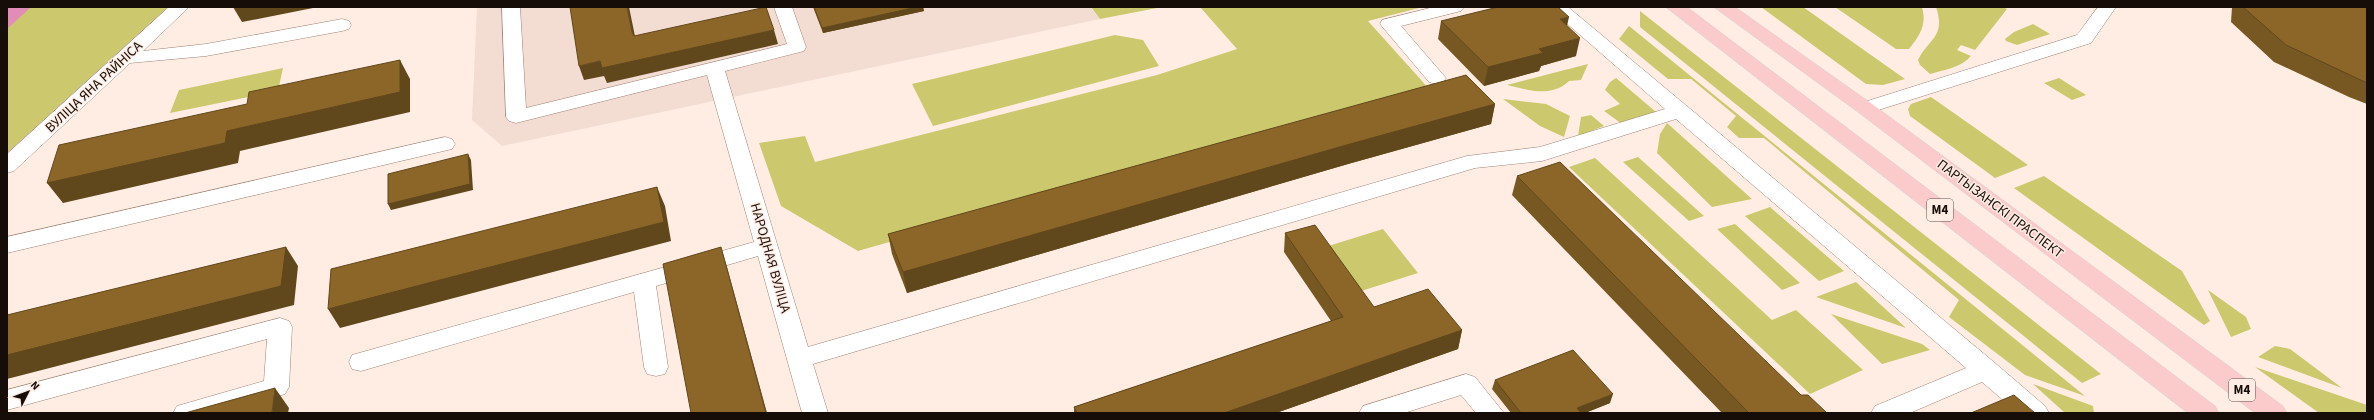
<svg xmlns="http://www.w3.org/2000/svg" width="2374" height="420" viewBox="0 0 2374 420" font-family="'Source Sans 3',sans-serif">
	<rect width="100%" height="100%" fill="#ffede4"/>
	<path fill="#f3dcd1" d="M 477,7 L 1090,7 L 1100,19 L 502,146 L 472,120 Z"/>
	<path fill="#ccc86d" d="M 7,7 L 168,7 L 7,153 Z
		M 1091,7 L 1162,7 L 1100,19 Z
		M 1200,7 L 1423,7 L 1368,21 L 1431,91 L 1226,145 L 858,251 L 781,206 L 759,143 L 805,136 L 815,162 L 1157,75 L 1237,49 Z
		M 1761,7 L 1803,7 L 1905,79 L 1883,85 L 1866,84 Z
		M 1835,7 L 1922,7 C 1927,25 1920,35 1909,49 L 1896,49 Z
		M 1936,7 L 2003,7 L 2007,9 L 1975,50 L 1961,45 L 1957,50 L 1971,56 C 1962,67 1944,70 1930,74 L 1920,65 L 1918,60 C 1929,38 1946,37 1936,7 Z
		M 1640,11 L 2101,374 L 2082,383 L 1640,27 Z
		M 2033,24 L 2050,34 L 2017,45 L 2006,41 L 2005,39 L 2014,32 Z
		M 1629,26 L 2085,396 L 2025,375 L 1949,317 L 1959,300 L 1764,138 L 1739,138 L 1727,127 L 1736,116 L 1691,79 L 1668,79 L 1619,39 Z
		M 1115,35 L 1143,40 L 1159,66 L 933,126 L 912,84 Z
		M 1588,64 L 1581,80 L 1569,81 C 1551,98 1529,90 1507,85 Z
		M 283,68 L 278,91 L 170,113 L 179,90 Z
		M 1616,78 L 1656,112 L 1622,124 L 1604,111 L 1620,104 L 1605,90 L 1610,82 Z
		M 2059,78 L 2086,95 L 2072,100 L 2044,83 Z
		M 1931,97 L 2028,165 L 1995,178 L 1910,116 L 1908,109 L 1911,104 Z
		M 1503,99 L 1546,104 L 1570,116 L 1564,137 L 1540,126 Z
		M 1591,115 L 1604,126 L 1578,136 L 1581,117 Z
		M 1667,123 L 1752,199 L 1712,207 L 1657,153 L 1660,134 Z
		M 1638,157 L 1704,216 L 1689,221 L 1623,162 Z
		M 1595,158 L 1772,320 L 1796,310 L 1863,370 L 1810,394 L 1569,167 Z
		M 2044,176 L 2182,271 L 2210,321 L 2204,325 L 2014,188 Z
		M 1770,207 L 1844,271 L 1819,281 L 1745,216 Z
		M 1735,224 L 1800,283 L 1782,290 L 1717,229 Z
		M 1383,229 L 1418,273 L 1358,292 L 1325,247 Z
		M 1856,282 L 1906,328 L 1816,297 Z
		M 2208,290 L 2246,317 L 2251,329 L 2231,337 Z
		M 1831,314 L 1922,344 L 1930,350 L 1882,364 Z
		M 2275,346 L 2290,349 L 2342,388 L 2258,357 Z
		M 2255,367 L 2367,405 L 2367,413 L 2319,413 Z
		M 2033,384 L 2093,406 L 2094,413 L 2065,413 Z"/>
	<path fill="#e18db7" d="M 7,7 L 31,7 L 7,29 Z"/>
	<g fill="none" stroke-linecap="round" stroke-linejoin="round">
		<defs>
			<path id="minor" d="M 169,7 L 189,7 L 143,51 L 206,44 L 342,19 L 349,21 L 351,25 L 349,29 L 342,31 L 206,56 L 130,63 L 14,171 L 7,173 L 7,154 Z
				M 502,7 L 520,7 L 526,108 L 787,44 L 774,7 L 792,7 L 806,47 L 804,51 L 725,71 L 808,347 L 1467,156 L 1540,147 L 1665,109 L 1548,7 L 1568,7 L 1995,363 L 2045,406 L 2049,413 L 2018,413 L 1982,382 L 1910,413 L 1871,413 L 1875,406 L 1966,368 L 1676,119 L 1542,161 L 1475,168 L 813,364 L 828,413 L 802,413 L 758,256 L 656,286 L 668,367 L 665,374 L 656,376 L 647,374 L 644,367 L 634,292 L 361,371 L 352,369 L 349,362 L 352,355 L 754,242 L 707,75 L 516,123 L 509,121 L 506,117 Z
				M 1434,7 L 1464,7 L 1461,11 L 1401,26 L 1446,78 L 1443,82 L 1436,84 L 1429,82 L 1380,24 L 1382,20 Z
				M 2098,7 L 2116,7 L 2091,43 L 1872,112 L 1865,114 L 1858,112 L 1855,108 L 1858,104 L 2077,35 Z
				M 445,137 L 452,139 L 455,144 L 452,149 L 7,253 L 7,237 Z
				M 280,318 L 289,321 L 292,327 L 289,387 L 285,394 L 221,413 L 173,413 L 177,406 L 264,381 L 267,339 L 7,410 L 7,390 Z
				M 1466,374 L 1475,377 L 1504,413 L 1476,413 L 1461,395 L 1404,413 L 1359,413 L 1363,406 Z"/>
			<path id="major" d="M 1666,7 L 1687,7 L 2215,406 L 2219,413 L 2188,413 Z
				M 1714,7 L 1735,7 L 1872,104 L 2283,406 L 2287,413 L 2255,413 L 1858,112 Z"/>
		</defs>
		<use href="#minor" stroke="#9c8173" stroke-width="1"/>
		<use href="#major" stroke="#d5d3d3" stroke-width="1"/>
		<use href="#minor" fill="#fff" fill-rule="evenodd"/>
		<use href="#major" fill="#fbcacb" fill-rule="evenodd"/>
	</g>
	<path fill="#785822" d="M 813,7 L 923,7 L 924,11 L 823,33 Z
		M 2232,7 L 2367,7 L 2367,104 L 2349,97 L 2274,62 L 2231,22 Z
		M 1441,21 L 1567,26 L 1576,56 L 1541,66 L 1539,71 L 1484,86 L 1438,39 Z
		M 1495,104 L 1491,124 L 1348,164 L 907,293 L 892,254 L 888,234 Z
		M 1517,176 L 1801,395 L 1827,413 L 1722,413 L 1512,195 Z
		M 1285,233 L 1374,307 L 1462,330 L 1458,349 L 1276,413 L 1074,413 L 1074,407 L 1331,321 L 1284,252 Z
		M 1495,380 L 1610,403 L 1585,413 L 1511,413 L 1492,389 Z"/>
	<path fill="#61471c" d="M 233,7 L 318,7 L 242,22 Z
		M 627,7 L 629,7 L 637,46 L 632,32 Z
		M 917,7 L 923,7 L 924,11 L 823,33 L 822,28 Z
		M 1569,17 L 1565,35 L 1560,19 Z
		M 774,30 L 778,44 L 607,83 L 604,76 L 584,80 L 579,66 L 600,61 Z
		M 1580,38 L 1576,56 L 1541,66 L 1539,71 L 1484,86 L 1488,67 L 1539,49 Z
		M 400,60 L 410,79 L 410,112 L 240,151 L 238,163 L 63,203 L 47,183 Z
		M 1495,104 L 1491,124 L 1348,164 L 907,293 L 903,272 L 1350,144 Z
		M 468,154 L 471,160 L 473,190 L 391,210 L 388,204 Z
		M 657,187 L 665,206 L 671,241 L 340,328 L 328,309 Z
		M 286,247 L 298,266 L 294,305 L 7,379 L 7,355 Z
		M 721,247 L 727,267 L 767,413 L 766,413 Z
		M 1462,330 L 1458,349 L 1276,413 L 1224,413 Z
		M 275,388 L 289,408 L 288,413 L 272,413 Z
		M 1613,394 L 1610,403 L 1585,413 L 1576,413 L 1577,408 Z"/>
	<path fill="#8b6628" stroke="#61471c" d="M 570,7 L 627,7 L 632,32 L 634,36 L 766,7 L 774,30 L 602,68 L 600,61 L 579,66 Z
		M 814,7 L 917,7 L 822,28 Z
		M 1498,7 L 1558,7 L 1569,17 L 1560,19 L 1580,38 L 1539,49 L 1543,53 L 1488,67 L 1441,21 Z
		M 2243,7 L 2367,7 L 2367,83 L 2286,45 Z
		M 400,60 L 400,92 L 227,131 L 225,143 L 47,183 L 59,145 L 247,104 L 249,92 Z
		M 1466,75 L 1495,104 L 1350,144 L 903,272 L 888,234 Z
		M 468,154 L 470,184 L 388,204 L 388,174 Z
		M 1560,162 L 1801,395 L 1808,395 L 1827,413 L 1749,413 L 1517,176 Z
		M 657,187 L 664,222 L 328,309 L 331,269 Z
		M 1315,225 L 1374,307 L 1428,289 L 1462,330 L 1224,413 L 1077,413 L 1074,407 L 1343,317 L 1285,233 Z
		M 286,247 L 281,286 L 7,355 L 7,315 Z
		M 721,247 L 766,413 L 691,413 L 663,264 Z
		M 1573,350 L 1613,394 L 1577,408 L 1581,413 L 1521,413 L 1495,380 Z
		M 275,388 L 272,413 L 185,413 Z
		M 2014,395 L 2035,413 L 1971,413 Z"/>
	<g text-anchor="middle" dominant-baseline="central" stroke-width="3" stroke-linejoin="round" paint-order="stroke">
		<g fill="#ffede4" stroke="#5d504a" stroke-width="1">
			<rect x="1927" y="199" width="26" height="22" rx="3"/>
			<rect x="2229" y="379" width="26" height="22" rx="3"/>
		</g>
		<g font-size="13" font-weight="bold" fill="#170d08">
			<text x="1940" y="210">М4</text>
			<text x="2242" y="390">М4</text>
		</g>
		<g font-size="14" fill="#170d08" stroke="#ffede4">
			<text transform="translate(94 87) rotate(-43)">ВУЛІЦА ЯНА РАЙНІСА</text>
			<text transform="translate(2000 209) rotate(37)">ПАРТЫЗАНСКІ ПРАСПЕКТ</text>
			<text transform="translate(770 258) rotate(74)">НАРОДНАЯ ВУЛІЦА</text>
		</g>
	</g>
	<rect width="2374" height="420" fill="none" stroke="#170d08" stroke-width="16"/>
	<g transform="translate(28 392) rotate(48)" stroke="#ffede4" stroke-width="3" paint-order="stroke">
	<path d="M0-3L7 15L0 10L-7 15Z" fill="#170d08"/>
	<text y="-6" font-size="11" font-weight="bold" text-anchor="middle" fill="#170d08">N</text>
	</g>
</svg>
